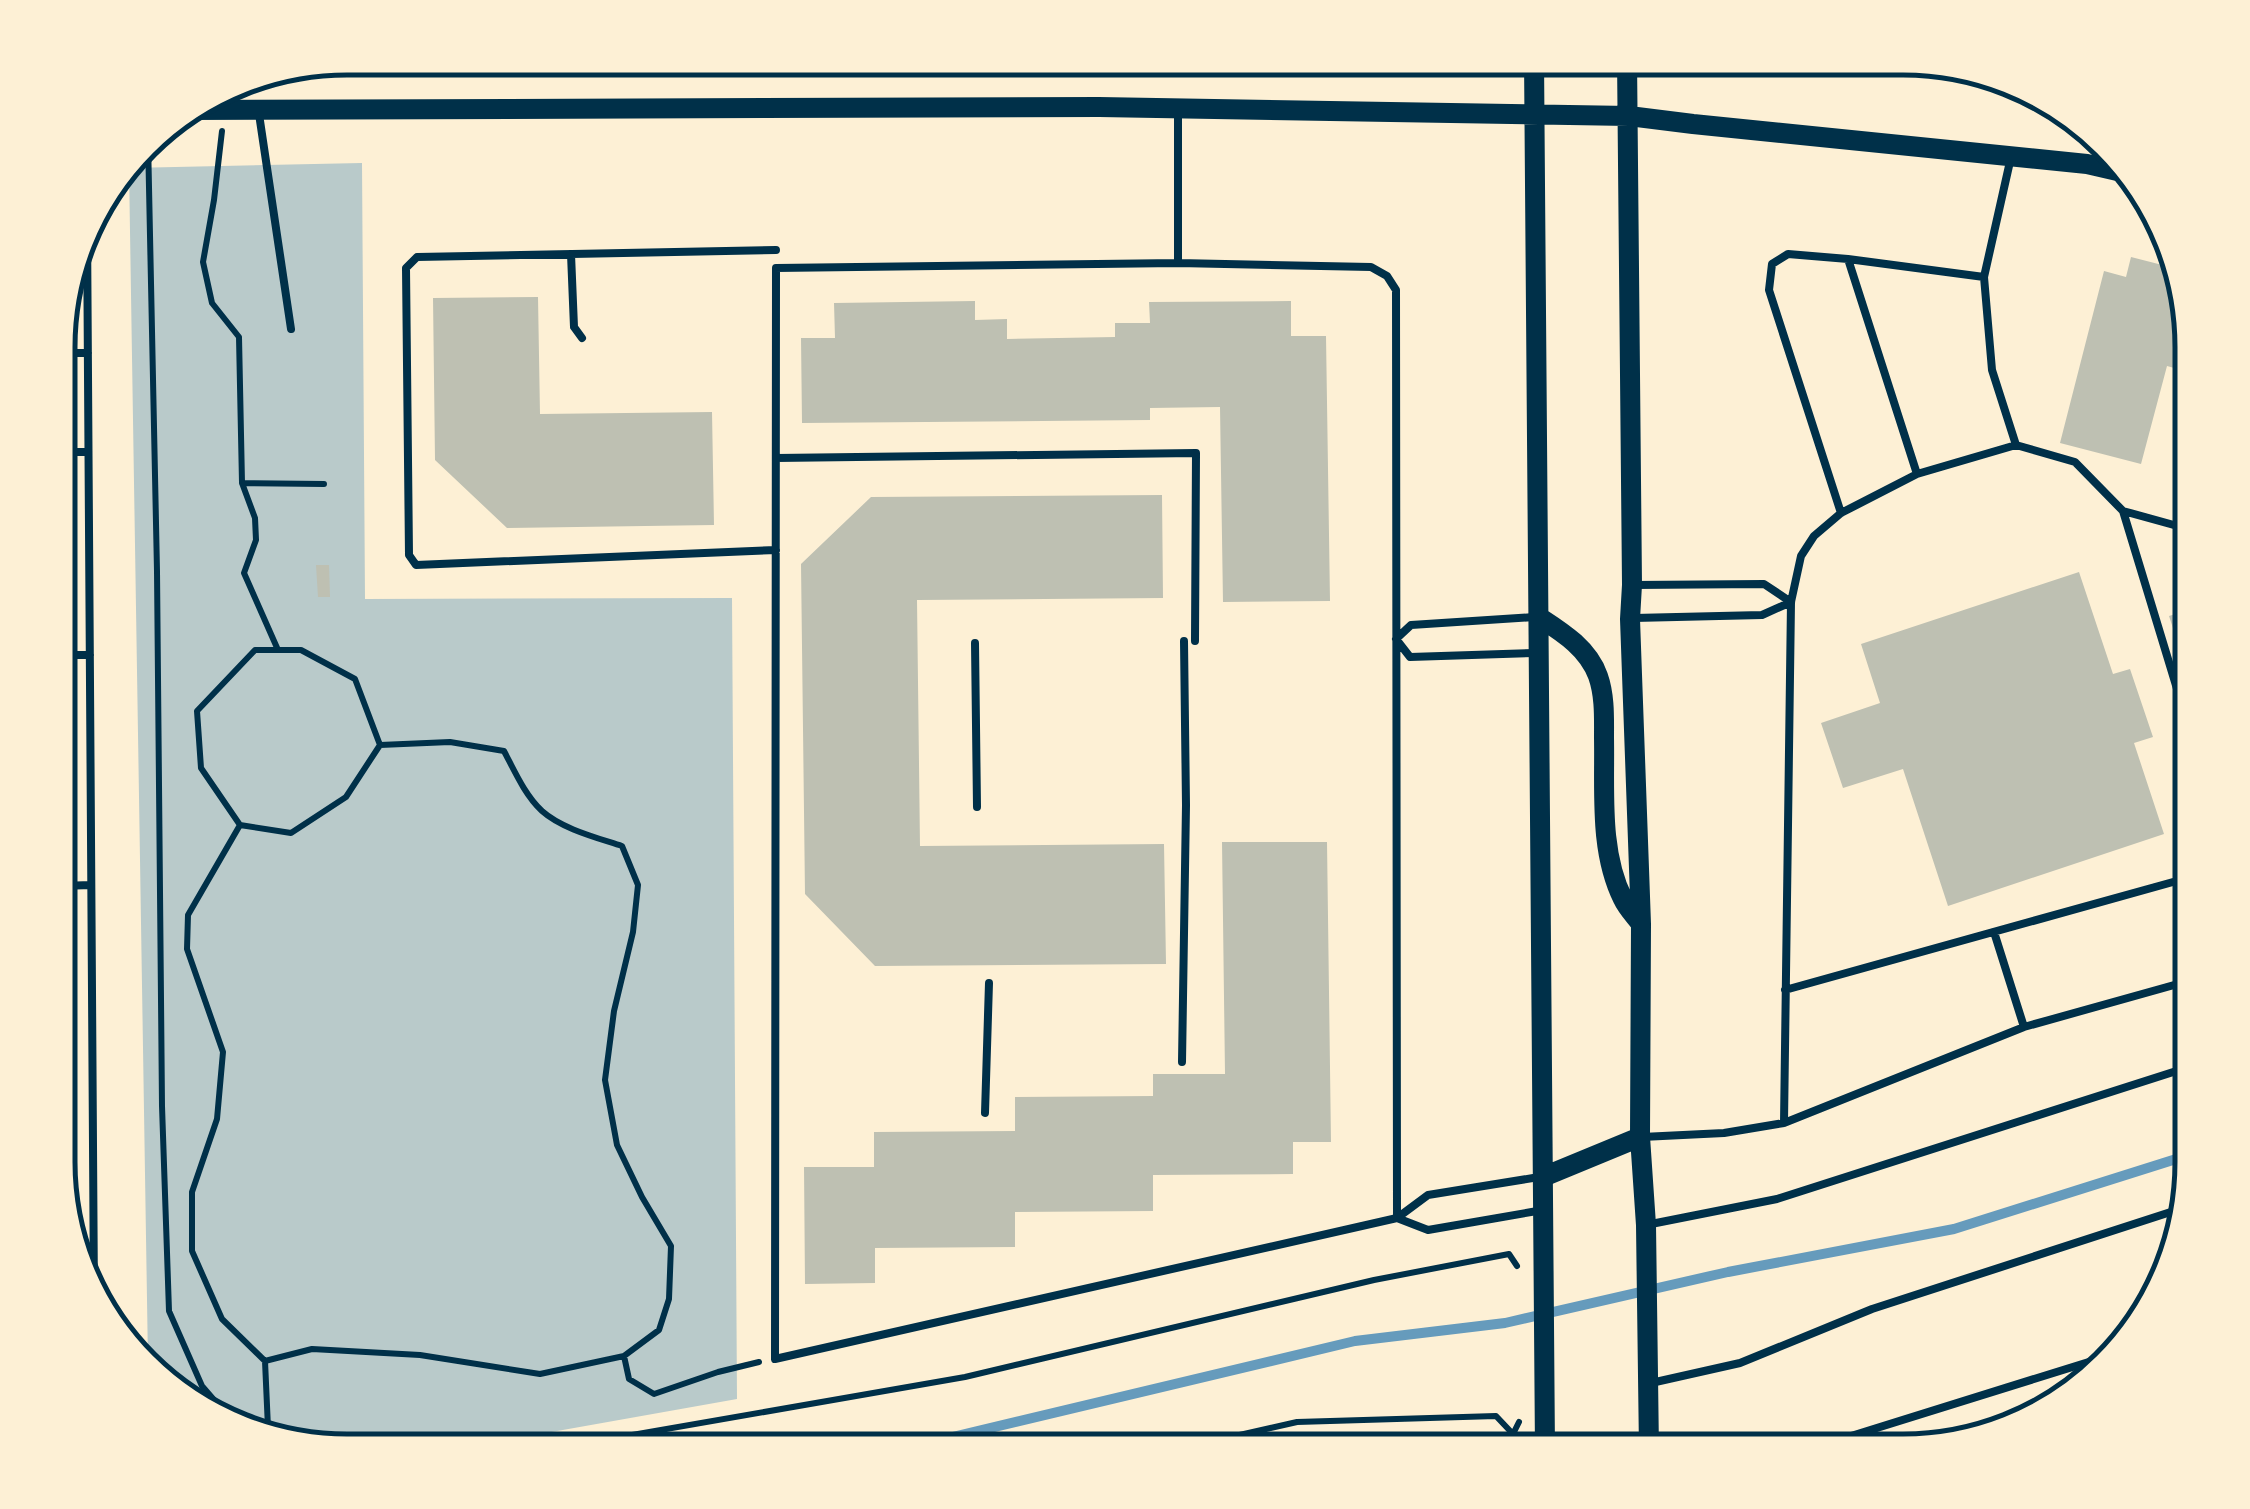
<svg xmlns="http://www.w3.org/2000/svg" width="2250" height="1509" viewBox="0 0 2250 1509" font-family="Mulish,sans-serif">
	<rect width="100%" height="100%" fill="#fdf0d5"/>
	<path fill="#b9caca" d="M 362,163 L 365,599 L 732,598 L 737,1399 L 444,1451 L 346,1451 L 186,1402 L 148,1362 L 129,168 Z"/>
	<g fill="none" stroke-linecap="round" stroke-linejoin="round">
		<path stroke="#669bbc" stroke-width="10" d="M 894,1451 L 1355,1341 L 1505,1323 L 1728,1272 L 1954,1229 L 2192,1154"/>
	</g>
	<path fill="#bec0b2" d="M 2131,257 L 2174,268 L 2192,328 L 2192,373 L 2167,366 L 2141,464 L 2060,443 L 2104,271 L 2126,277 Z
		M 538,297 L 540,414 L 712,412 L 714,525 L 507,528 L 435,460 L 433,298 Z
		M 975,301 L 975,320 L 1007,319 L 1007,339 L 1115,337 L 1115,323 L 1150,323 L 1149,302 L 1291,301 L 1291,336 L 1326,336 L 1330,601 L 1223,602 L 1220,407 L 1150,408 L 1150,420 L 802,423 L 801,338 L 835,338 L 834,303 Z
		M 1162,495 L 1163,598 L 917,600 L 920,846 L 1164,844 L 1166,964 L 875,966 L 805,894 L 801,564 L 871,497 Z
		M 316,565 L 329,565 L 330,597 L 318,597 Z
		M 2079,572 L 2113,674 L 2130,669 L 2153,737 L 2134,743 L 2164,834 L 1948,906 L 1903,769 L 1843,788 L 1821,723 L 1880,703 L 1861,644 Z
		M 2192,588 L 2192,683 L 2191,683 L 2169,616 L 2188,610 L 2182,591 Z
		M 1222,842 L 1327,842 L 1331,1142 L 1293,1142 L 1293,1174 L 1153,1175 L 1153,1211 L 1015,1212 L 1015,1247 L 875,1248 L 875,1283 L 805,1284 L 804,1167 L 874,1167 L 874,1132 L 1015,1131 L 1015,1097 L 1153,1096 L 1153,1074 L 1225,1074 Z"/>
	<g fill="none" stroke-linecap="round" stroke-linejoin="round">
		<path stroke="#003049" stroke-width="6" d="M 222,131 L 214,200 L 203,262 L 212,303 L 239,337 L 242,483 L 255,518 L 256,540 L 244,573 L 278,650
			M 148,139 L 157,571 L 162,1106 L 169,1311 L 202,1386 L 227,1415
			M 242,483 L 324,484
			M 240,825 L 291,833 L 346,797 L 380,745 L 355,679 L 301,650 L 255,650 L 197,711 L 201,768 L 240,825 L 188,915 L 187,949 L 223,1052 L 217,1119 L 192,1192 L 192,1251 L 222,1319 L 265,1361 L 268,1428
			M 624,1356 L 629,1379 L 654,1394 L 718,1372 L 759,1362
			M 265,1361 L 312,1349 L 420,1355 L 540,1374 L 624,1356 L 659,1330 L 669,1299 L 671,1246 L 642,1197 L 617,1145 L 605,1080 L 614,1011 L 633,932 L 638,885 L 622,846 C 598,838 562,829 542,811 C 525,795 515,772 504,751 L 450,742 L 380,745
			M 540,1451 L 965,1377 L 1374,1280 L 1509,1254 L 1517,1266
			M 1169,1451 L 1297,1422 L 1496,1416 L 1513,1434 L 1519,1422"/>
		<path stroke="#003049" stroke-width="8" d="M 1178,109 L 1178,263
			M 259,114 L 291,329
			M 2011,157 L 1984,277 L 1992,370 L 2016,445 L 2075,462 L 2123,511 L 2192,530
			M 87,221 L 94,1299
			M 571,254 L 574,327 L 582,338
			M 1848,259 L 1917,474
			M 1178,263 L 1371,267 L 1387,276 L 1396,290 L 1397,1218 L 775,1359 L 776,268 Z
			M 60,353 L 88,353
			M 60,452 L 88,452
			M 776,458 L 1196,453 L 1195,641
			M 2123,511 L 2192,738
			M 1841,513 L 1769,290 L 1772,264 L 1788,254 L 1848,259 L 1984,277
			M 776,550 L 416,565 L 409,555 L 406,268 L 417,257 L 776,250
			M 1634,585 L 1764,584 L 1791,602 L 1762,615 L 1634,618
			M 1534,617 L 1411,625 L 1396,639 L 1410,657 L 1535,653
			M 975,643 L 977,807
			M 60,655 L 90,655
			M 60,886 L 91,885
			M 1994,932 L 2024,1027
			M 1785,990 L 2173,882
			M 1182,1062 L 1186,805 L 1184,641
			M 985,1113 L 989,983
			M 1784,1123 L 1791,602 L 1801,556 L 1814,536 L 1841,513 L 1917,474 L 2016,445
			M 1642,1137 L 1724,1133 L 1784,1123 L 2024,1027 L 2192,980
			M 1539,1177 L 1428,1195 L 1397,1218 L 1428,1230 L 1543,1210
			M 1646,1225 L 1777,1199 L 2192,1066
			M 1651,1383 L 1740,1363 L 1872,1309 L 2183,1208
			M 1803,1451 L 2108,1356"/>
		<path stroke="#003049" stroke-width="20" d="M 1534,58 L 1545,1451
			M 1627,58 L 1632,585 L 1630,619 L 1641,924 L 1640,1137 L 1646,1225 L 1649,1451
			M 187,110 L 1099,107 L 1629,116 L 1693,124 L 2087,164 L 2126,173
			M 1539,617 C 1562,632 1588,648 1598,676 C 1605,696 1604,718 1604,738 C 1605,791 1599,851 1623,899 C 1627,908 1635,916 1641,924
			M 1543,1177 L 1640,1137"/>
	</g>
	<path d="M0 0H2250V1509H0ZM347 75H1903A272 272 0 0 1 2175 347V1162A272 272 0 0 1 1903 1434H347A272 272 0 0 1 75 1162V347A272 272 0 0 1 347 75Z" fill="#fdf0d5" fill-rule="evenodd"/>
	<path fill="none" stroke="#003049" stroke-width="5" d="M347 75H1903A272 272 0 0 1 2175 347V1162A272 272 0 0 1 1903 1434H347A272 272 0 0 1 75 1162V347A272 272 0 0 1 347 75Z"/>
</svg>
